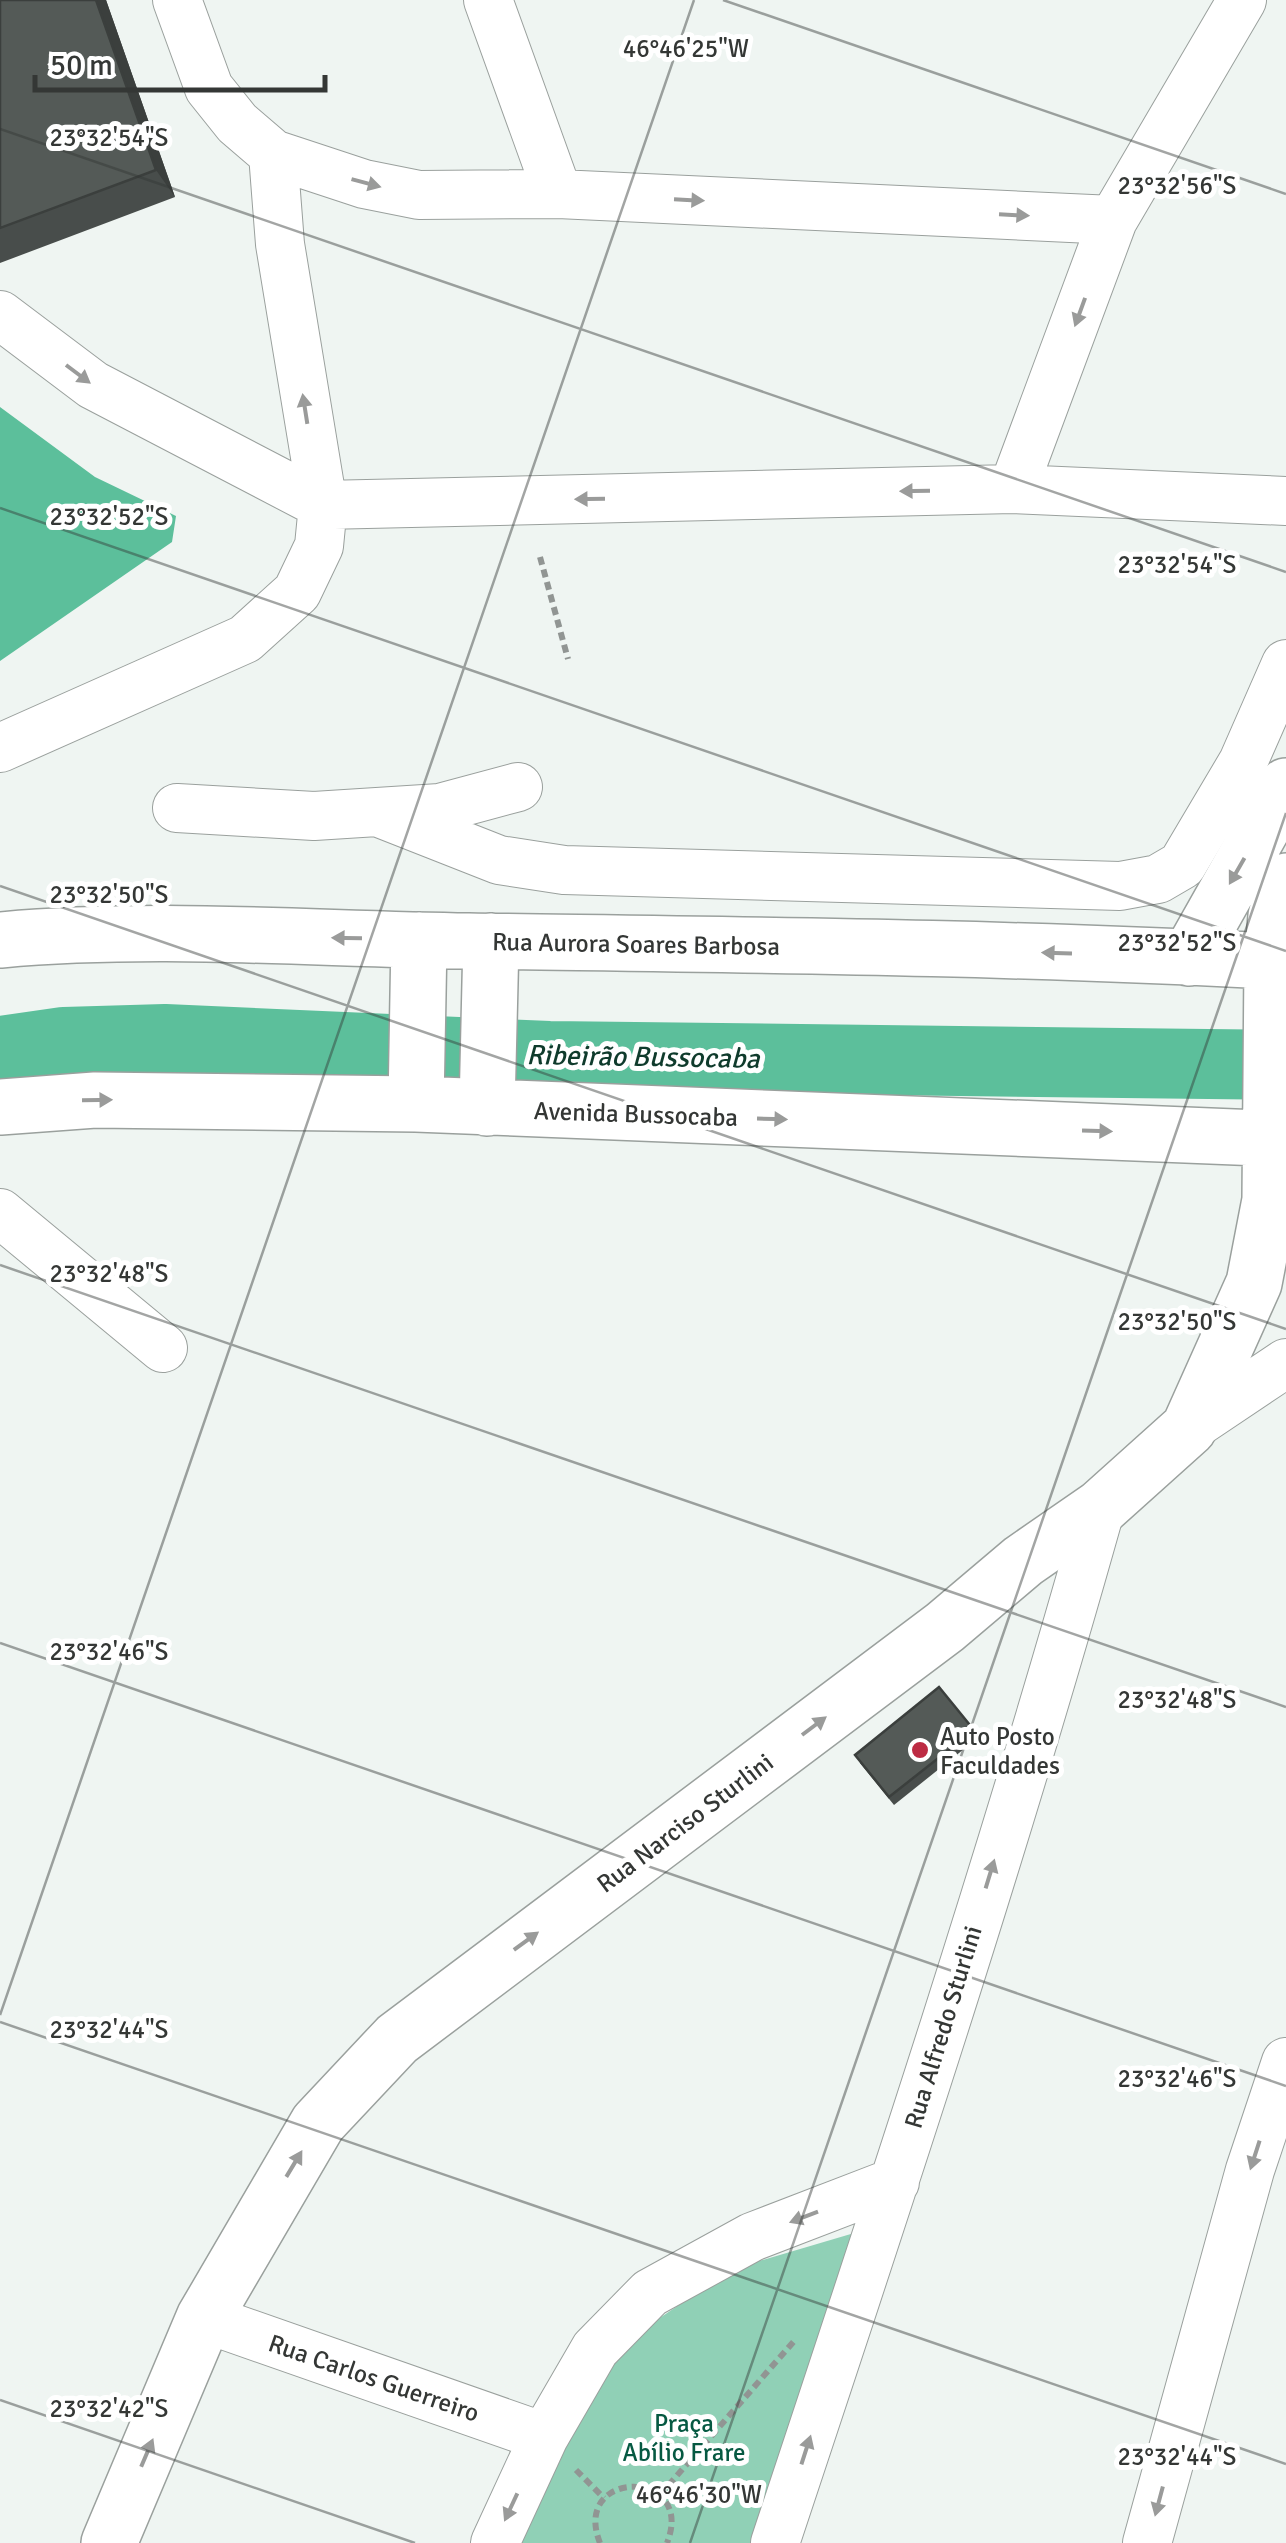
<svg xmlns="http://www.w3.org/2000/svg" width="1286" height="2543" viewBox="0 0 1286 2543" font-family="Signika,sans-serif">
	<rect width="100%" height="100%" fill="#eff5f2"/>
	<path fill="#90d0b6" d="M 861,2231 L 761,2543 L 511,2543 L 614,2349 L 732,2269 Z"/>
	<path fill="#5cbf9b" d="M 0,407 L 95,477 L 176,516 L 172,542 L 0,661 Z"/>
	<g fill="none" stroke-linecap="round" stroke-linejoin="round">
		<path stroke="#5cbf9b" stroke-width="70" d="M 0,1051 L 64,1042 L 165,1039 L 549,1056 L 1286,1065"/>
		<defs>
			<path id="minor" d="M 177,0 L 209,88 L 237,123 L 273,154 L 364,184 L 419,195 L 558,194 L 1113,220
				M 488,0 L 558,194
				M 0,315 L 93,385 L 323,505 L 1013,489 L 1286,501
				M 1013,489 L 1113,220 L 1242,0
				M 0,748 L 245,639 L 297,592 L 319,546 L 323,505 L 280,244 L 273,154
				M 177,808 L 314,816 L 440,808 L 518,787
				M 377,812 L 499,860 L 564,870 L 1120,886 L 1158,879 L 1182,865 L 1243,762 L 1286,664
				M 0,1213 L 163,1348
				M 1189,1428 L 1286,1363
				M 204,2318 L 544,2437
				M 495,2543 L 544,2437 L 595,2349 L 650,2293 L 752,2237 L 895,2182
				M 775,2543 C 889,2200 1003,1856 1101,1507
				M 1147,2543 L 1250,2170 L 1286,2062"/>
			<path id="major" d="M 0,940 C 155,926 313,939 469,941 C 741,945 1014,947 1286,962
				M 1189,958 L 1286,786
				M 416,1104 L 419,940
				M 0,1107 L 95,1100 L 416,1104 L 1286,1139
				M 487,1108 L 491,941
				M 109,2543 L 204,2318 L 318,2123 L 397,2039 L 945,1627 L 1023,1561 L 1101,1507 L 1189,1428 L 1254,1283 L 1270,1200 L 1272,961 L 1276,916 L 1286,881"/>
		</defs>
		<use href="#minor" stroke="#9aa09d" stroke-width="50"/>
		<use href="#major" stroke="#9aa09d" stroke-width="58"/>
		<path stroke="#919593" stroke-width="6" stroke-dasharray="8 5" stroke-linecap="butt" d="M 540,557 L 568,659
			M 576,2470 L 604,2498
			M 660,2495 L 795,2340
			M 600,2543 C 570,2468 697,2468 667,2543"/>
		<use href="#minor" stroke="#fff" stroke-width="48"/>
		<use href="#major" stroke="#fff" stroke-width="55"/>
	</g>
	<path fill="#484d4b" d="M 0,0 L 106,0 L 175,197 L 0,263 Z
		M 974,1730 L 979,1737 L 894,1805 L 860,1763 Z"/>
	<path fill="#3b3f3d" d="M 96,0 L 106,0 L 175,197 L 156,170 Z"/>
	<path fill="#545a57" stroke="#3b3f3d" stroke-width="2.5" d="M 0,0 L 96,0 L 156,170 L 0,228 Z
		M 939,1687 L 974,1730 L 889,1797 L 855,1755 Z"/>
	<defs><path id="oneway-solid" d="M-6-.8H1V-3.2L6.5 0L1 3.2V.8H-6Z" transform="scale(2.5)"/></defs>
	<g fill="#9a9b9a">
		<use href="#oneway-solid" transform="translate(366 183) rotate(15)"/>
		<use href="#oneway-solid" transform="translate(689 200) rotate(3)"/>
		<use href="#oneway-solid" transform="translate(1014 215) rotate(3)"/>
		<use href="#oneway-solid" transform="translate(1080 312) rotate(110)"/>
		<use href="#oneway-solid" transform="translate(78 374) rotate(37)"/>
		<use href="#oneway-solid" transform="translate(305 409) rotate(-99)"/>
		<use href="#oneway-solid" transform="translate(915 491) rotate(179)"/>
		<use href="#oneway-solid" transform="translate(590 499) rotate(179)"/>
		<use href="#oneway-solid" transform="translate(1237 871) rotate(120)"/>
		<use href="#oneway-solid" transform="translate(347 938) rotate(-179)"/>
		<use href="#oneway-solid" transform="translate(1057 953) rotate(-178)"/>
		<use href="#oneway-solid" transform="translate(97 1100) rotate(-1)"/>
		<use href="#oneway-solid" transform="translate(772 1119) rotate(2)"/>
		<use href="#oneway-solid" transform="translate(1097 1131) rotate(2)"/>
		<use href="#oneway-solid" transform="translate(814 1726) rotate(-37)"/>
		<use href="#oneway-solid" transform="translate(990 1874) rotate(-73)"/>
		<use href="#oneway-solid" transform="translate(526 1941) rotate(-36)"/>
		<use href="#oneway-solid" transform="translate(1255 2155) rotate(108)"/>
		<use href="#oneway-solid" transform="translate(294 2164) rotate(-59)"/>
		<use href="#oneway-solid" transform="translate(804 2217) rotate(159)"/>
		<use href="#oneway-solid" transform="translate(806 2450) rotate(-72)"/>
		<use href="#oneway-solid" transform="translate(147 2453) rotate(-67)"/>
		<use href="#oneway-solid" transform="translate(1159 2501) rotate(105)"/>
		<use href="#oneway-solid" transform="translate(511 2507) rotate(115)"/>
	</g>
	<path fill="none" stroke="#343735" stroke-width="2.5" stroke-opacity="0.45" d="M 723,0 L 1286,194M 0,129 L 1286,572M 0,508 L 1286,951M 0,886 L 1286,1329M 0,1265 L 1286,1707M 0,1643 L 1286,2086M 0,2015 L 694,0M 0,2022 L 1286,2464M 0,2400 L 415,2543M 690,2543 L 1286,813"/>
	<circle fill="#bd2c44" stroke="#fff" stroke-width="4" cx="920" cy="1750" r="10"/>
	<g text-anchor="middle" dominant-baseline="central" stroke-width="10" stroke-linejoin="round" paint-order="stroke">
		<g font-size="25" fill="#343735" stroke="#fff">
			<text transform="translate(636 944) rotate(1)">Rua Aurora Soares Barbosa</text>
			<text transform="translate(636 1114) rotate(2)">Avenida Bussocaba</text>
			<text transform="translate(685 1823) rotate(-37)">Rua Narciso Sturlini</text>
			<text transform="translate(943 2027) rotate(-73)">Rua Alfredo Sturlini</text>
			<text transform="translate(374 2378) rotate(19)">Rua Carlos Guerreiro</text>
		</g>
		<g font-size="25" fill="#343735" stroke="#fff" text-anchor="start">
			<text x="940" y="1736">Auto Posto<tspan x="940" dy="29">Faculdades</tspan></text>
		</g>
		<g font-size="25" fill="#065942" stroke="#fff">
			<text x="684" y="2423">Praça<tspan x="684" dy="29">Abílio Frare</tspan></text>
		</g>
		<g font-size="28" font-style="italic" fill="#0f3b2c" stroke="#fff">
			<text transform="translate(643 1057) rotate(1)">Ribeirão Bussocaba</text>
		</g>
	</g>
	<g font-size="25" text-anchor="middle" fill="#343735" stroke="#fff" stroke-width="10" stroke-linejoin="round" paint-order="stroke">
		<text x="686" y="57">46°46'25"W</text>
		<text x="109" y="146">23°32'54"S</text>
		<text x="1177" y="194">23°32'56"S</text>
		<text x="109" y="525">23°32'52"S</text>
		<text x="1177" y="573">23°32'54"S</text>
		<text x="109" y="903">23°32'50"S</text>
		<text x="1177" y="951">23°32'52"S</text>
		<text x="109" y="1282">23°32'48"S</text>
		<text x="1177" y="1330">23°32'50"S</text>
		<text x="109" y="1660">23°32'46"S</text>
		<text x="1177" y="1708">23°32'48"S</text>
		<text x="109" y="2038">23°32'44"S</text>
		<text x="1177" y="2087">23°32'46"S</text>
		<text x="109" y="2417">23°32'42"S</text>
		<text x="1177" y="2465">23°32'44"S</text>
		<text x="699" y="2503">46°46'30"W</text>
	</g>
	<path d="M35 75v15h290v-15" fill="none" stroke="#343735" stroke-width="5"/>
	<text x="50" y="75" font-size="30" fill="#343735" stroke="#ffffff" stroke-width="8" paint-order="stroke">50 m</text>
</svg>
